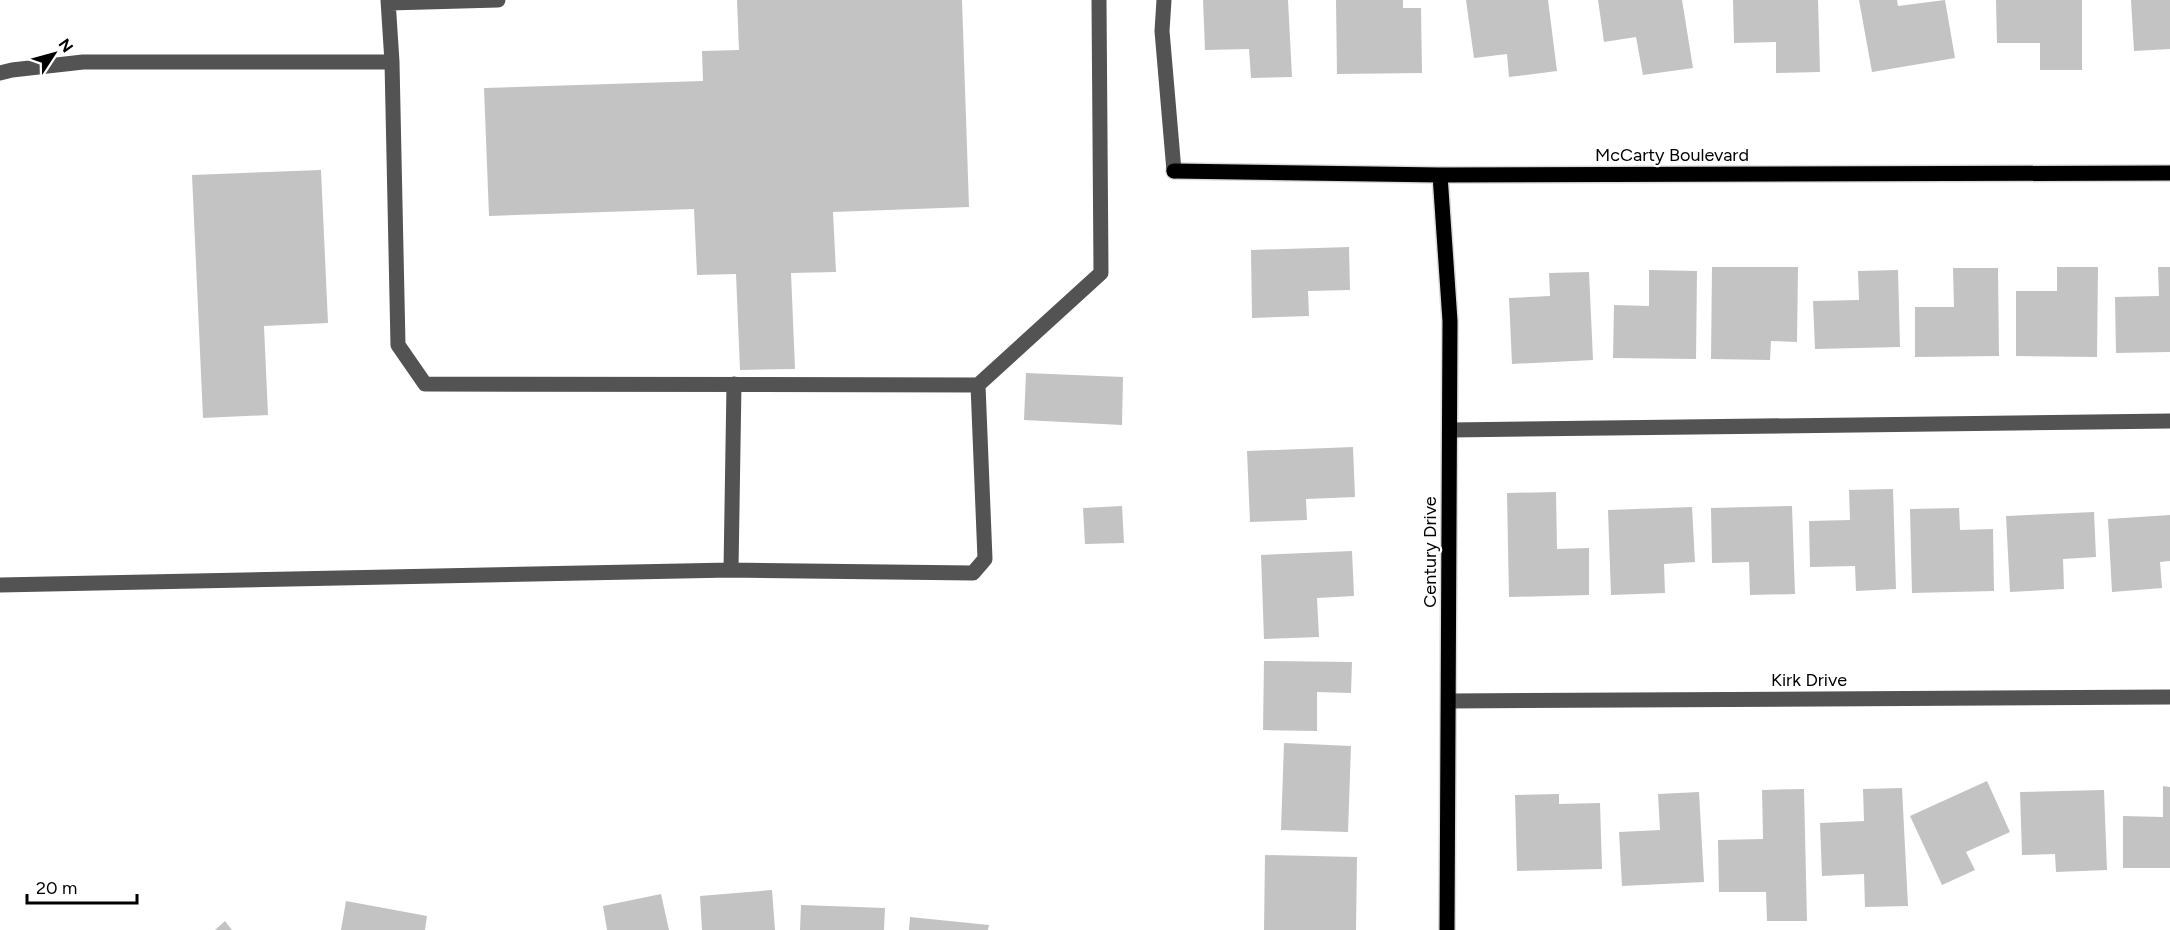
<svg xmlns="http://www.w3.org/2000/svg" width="2170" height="930" viewBox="0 0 2170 930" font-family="Figtree,sans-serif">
	<rect width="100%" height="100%" fill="#fff"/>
	<path fill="#c3c3c3" d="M 737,0 L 962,0 L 969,207 L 833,212 L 836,272 L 791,273 L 795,369 L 740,370 L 736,274 L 697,275 L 694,209 L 489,216 L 484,88 L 703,81 L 702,51 L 739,50 Z
		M 1203,0 L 1288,0 L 1292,77 L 1251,78 L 1249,49 L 1205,50 Z
		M 1336,0 L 1403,0 L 1403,8 L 1421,8 L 1422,73 L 1337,74 Z
		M 1466,0 L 1548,0 L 1557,71 L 1509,77 L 1507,54 L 1474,58 Z
		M 1598,0 L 1682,0 L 1693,68 L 1643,75 L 1636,37 L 1604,42 Z
		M 1733,0 L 1818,0 L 1820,72 L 1776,73 L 1776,42 L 1734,43 Z
		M 1859,0 L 1897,0 L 1898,6 L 1945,0 L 1955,58 L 1872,72 Z
		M 1996,0 L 2082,0 L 2082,70 L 2040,70 L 2040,43 L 1997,43 Z
		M 2131,0 L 2170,0 L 2170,49 L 2134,51 Z
		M 321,170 L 328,323 L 264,326 L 268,415 L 203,418 L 192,175 Z
		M 1349,247 L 1350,290 L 1308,291 L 1309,316 L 1252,318 L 1251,250 Z
		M 1712,267 L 1798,267 L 1797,342 L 1771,341 L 1770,360 L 1711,359 Z
		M 2057,267 L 2098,267 L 2097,357 L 2016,356 L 2016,291 L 2057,291 Z
		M 2158,267 L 2170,267 L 2170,352 L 2116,353 L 2115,297 L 2159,296 Z
		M 1953,268 L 1998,268 L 1999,356 L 1915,357 L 1915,307 L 1954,307 Z
		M 1649,270 L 1697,271 L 1696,359 L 1613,358 L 1614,305 L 1649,306 Z
		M 1898,270 L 1900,347 L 1815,349 L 1813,301 L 1859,300 L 1858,271 Z
		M 1589,272 L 1593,360 L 1512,364 L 1509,298 L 1550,296 L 1549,273 Z
		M 1026,373 L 1123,377 L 1122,425 L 1024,420 Z
		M 1353,447 L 1355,497 L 1306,499 L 1307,520 L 1250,522 L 1247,451 Z
		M 1893,489 L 1896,589 L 1856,591 L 1855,566 L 1810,567 L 1809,521 L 1850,520 L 1849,490 Z
		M 1556,492 L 1557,549 L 1589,548 L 1589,595 L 1509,597 L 1507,493 Z
		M 1122,506 L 1124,543 L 1085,544 L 1083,508 Z
		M 1792,506 L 1795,594 L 1750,595 L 1749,562 L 1712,563 L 1711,508 Z
		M 1692,507 L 1695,562 L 1664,564 L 1665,593 L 1611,595 L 1608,510 Z
		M 1959,508 L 1960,530 L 1993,529 L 1994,591 L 1912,593 L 1910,509 Z
		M 2094,512 L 2096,557 L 2063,559 L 2064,589 L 2010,592 L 2006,516 Z
		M 2170,515 L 2170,561 L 2160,562 L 2162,588 L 2112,592 L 2108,519 Z
		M 1352,551 L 1354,596 L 1317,598 L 1319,637 L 1264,639 L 1261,555 Z
		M 1264,661 L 1352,662 L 1351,693 L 1317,692 L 1317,731 L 1263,730 Z
		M 1284,743 L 1351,746 L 1348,832 L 1281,830 Z
		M 1987,781 L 2010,832 L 1966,852 L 1975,870 L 1942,885 L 1910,816 Z
		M 2163,786 L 2170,787 L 2170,868 L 2123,868 L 2123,816 L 2163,817 Z
		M 1902,788 L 1908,906 L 1865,907 L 1864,874 L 1822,876 L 1820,823 L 1864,821 L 1863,789 Z
		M 1804,789 L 1807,921 L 1767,921 L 1766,892 L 1719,892 L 1718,840 L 1763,839 L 1762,790 Z
		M 2104,790 L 2107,870 L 2056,872 L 2055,854 L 2022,855 L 2020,792 Z
		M 1699,792 L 1704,882 L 1622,886 L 1619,832 L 1660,830 L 1658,794 Z
		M 1559,794 L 1559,804 L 1600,803 L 1602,869 L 1517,871 L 1515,795 Z
		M 1265,855 L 1357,857 L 1356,930 L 1264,930 Z
		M 772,890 L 775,930 L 702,930 L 700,896 Z
		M 661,894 L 669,930 L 607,930 L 603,906 Z
		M 346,901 L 427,916 L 425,930 L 341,930 Z
		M 801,905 L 885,908 L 884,930 L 800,930 Z
		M 910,917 L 989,925 L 988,930 L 909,930 Z
		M 225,921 L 232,930 L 215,930 Z"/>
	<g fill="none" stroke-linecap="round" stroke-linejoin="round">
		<defs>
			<path id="major" d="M 1174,171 L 1440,175 L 2170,173
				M 1440,175 L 1450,321 L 1447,930"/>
		</defs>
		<use href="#major" stroke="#dbdbdb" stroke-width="18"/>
		<path stroke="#535353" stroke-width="15" d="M 1164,0 L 1162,31 L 1174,171
			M 389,3 L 498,0
			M 392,62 L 398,345 L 425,384 L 978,385 L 1101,273 L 1099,0
			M 0,73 L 12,70 L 83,62 L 392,62 L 388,0
			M 1450,430 L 2170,421
			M 731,570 L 973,573 L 985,559 L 978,385
			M 0,585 L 731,570 L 734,384
			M 1449,701 L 2170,697"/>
		<use href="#major" stroke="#000" stroke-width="15"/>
	</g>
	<g text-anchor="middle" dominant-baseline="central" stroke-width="4.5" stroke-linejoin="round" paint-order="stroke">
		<g font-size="18" fill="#000" stroke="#fff">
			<text x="1672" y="155">McCarty Boulevard</text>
			<text transform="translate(1430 552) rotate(-90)">Century Drive</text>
			<text x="1809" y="680">Kirk Drive</text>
		</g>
	</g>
	<g transform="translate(54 54) rotate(54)" stroke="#ffffff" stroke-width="4.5" paint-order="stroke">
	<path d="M0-4.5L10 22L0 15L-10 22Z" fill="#000000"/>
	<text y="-9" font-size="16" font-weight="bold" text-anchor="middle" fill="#000000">N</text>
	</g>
	<path d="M27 894v9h110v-9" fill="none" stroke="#000000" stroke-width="3"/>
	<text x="36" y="894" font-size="18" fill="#000000" stroke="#ffffff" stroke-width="4.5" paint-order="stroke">20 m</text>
</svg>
